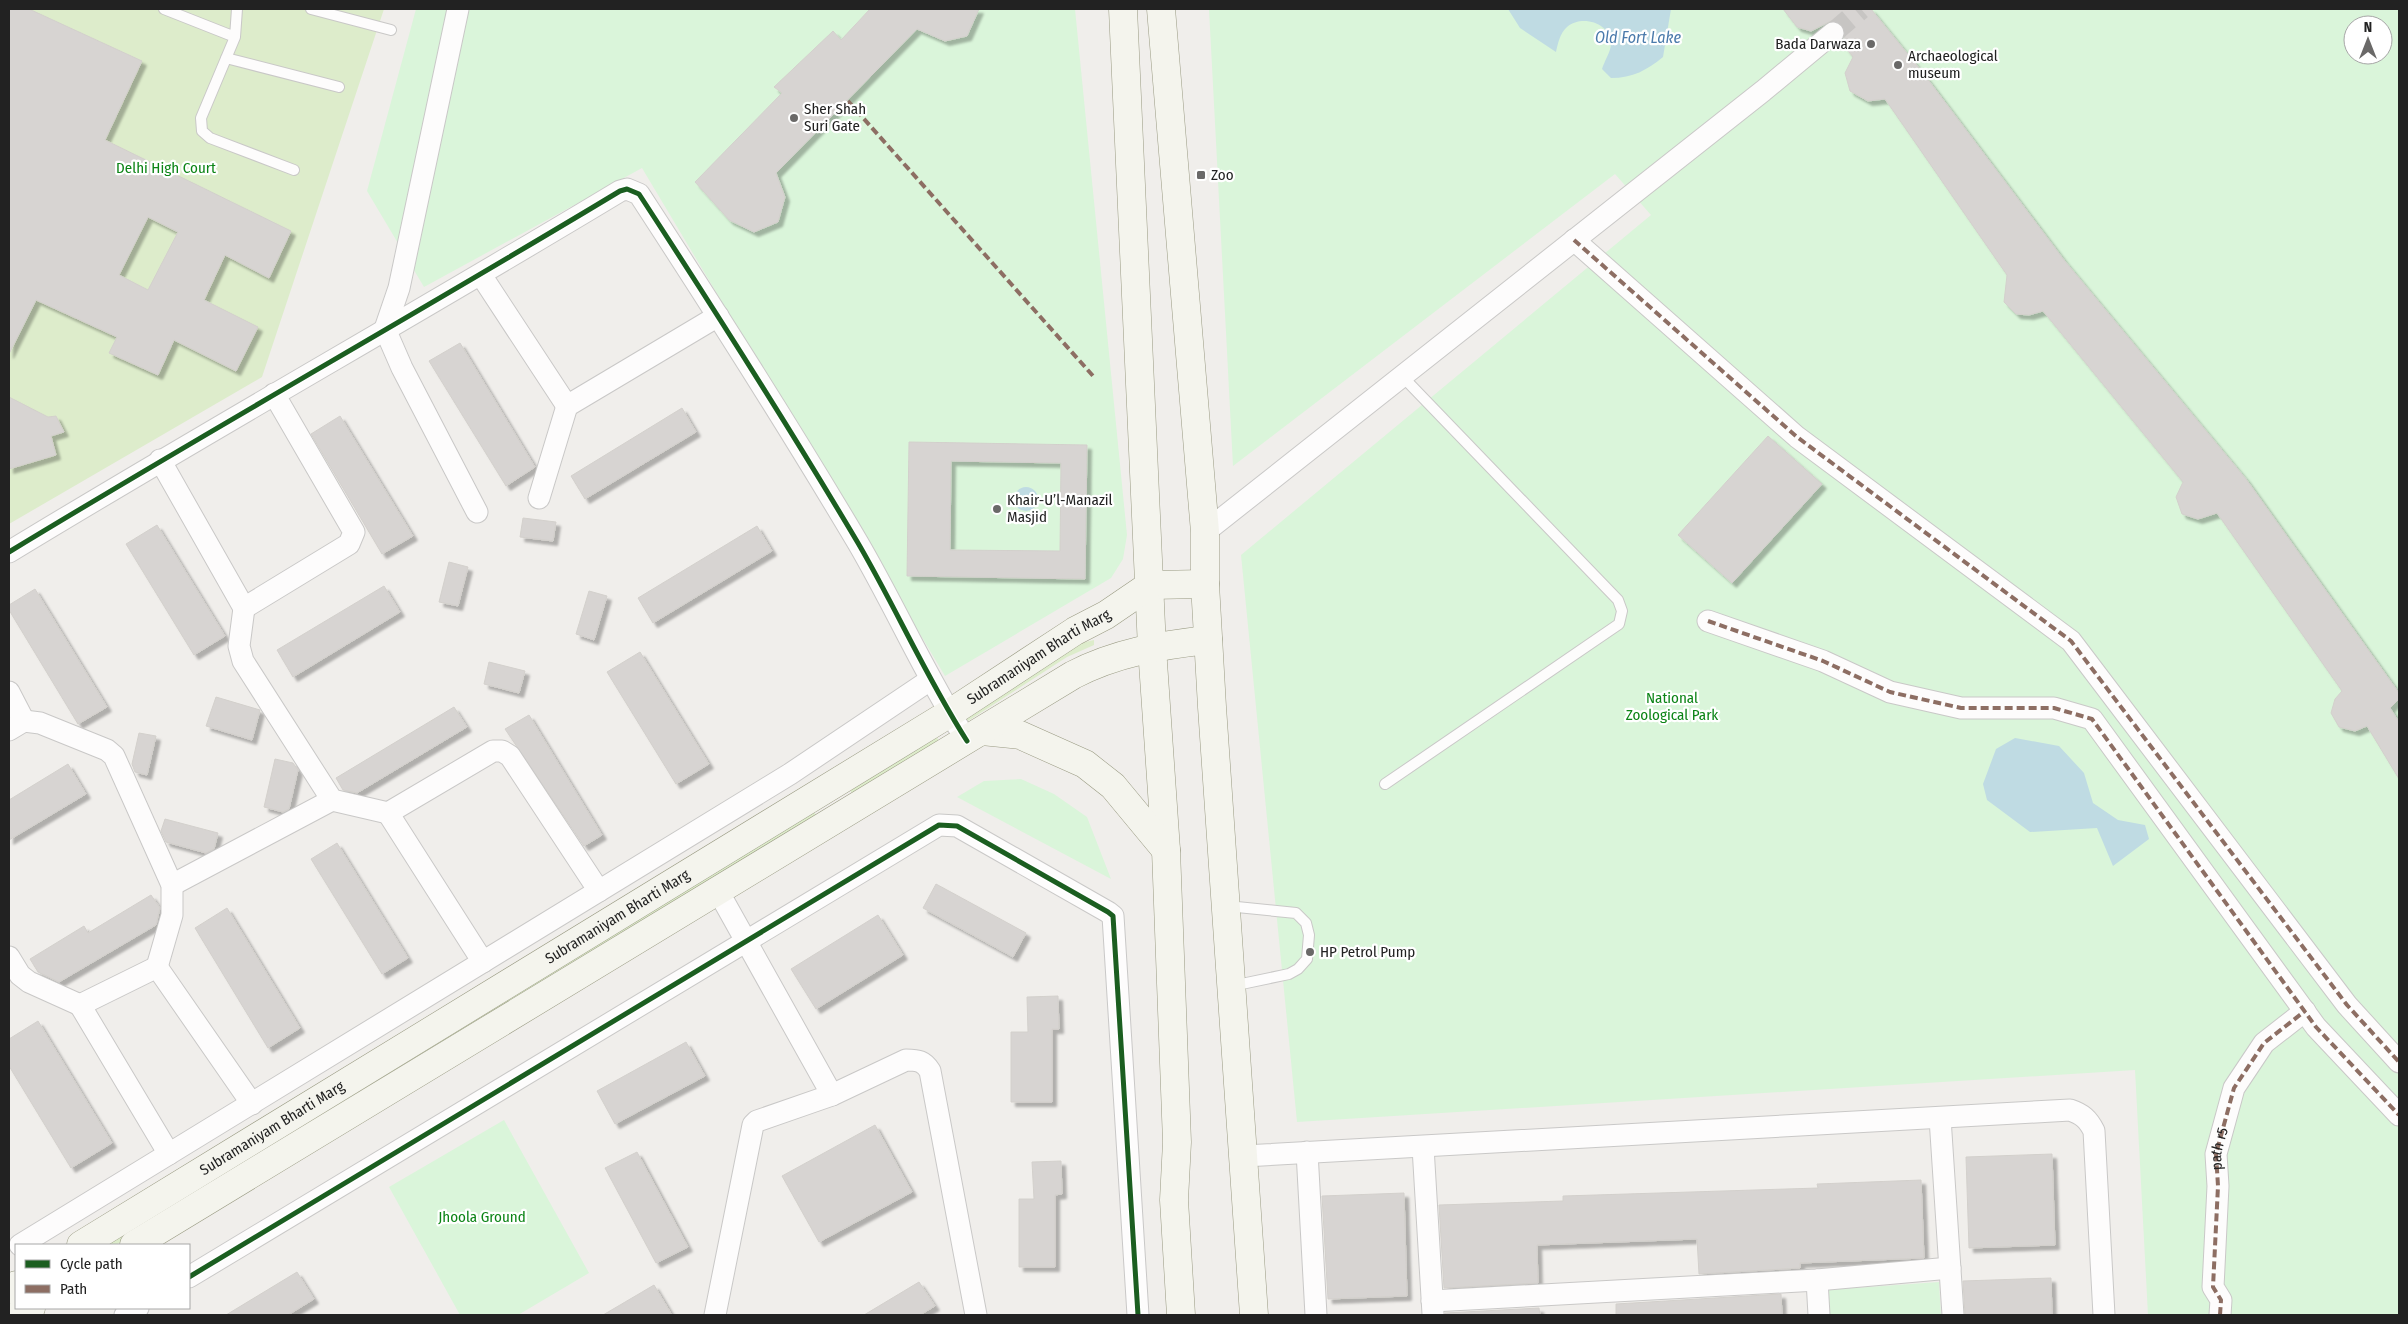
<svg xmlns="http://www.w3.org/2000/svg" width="2408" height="1324" viewBox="0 0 2408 1324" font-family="'Fira Sans Condensed',sans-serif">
	<defs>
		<filter id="shadow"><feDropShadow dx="4.5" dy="4.5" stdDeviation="1" flood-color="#0004"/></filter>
	</defs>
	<rect width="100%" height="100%" fill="#f0eeeb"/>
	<path fill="#ddeccb" d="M 9,9 L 384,9 L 262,377 L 9,524 Z
		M 1094,640 L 1094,645 L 1067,657 L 965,723 L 965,718 L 1077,644 Z
		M 935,735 L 940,742 L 854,796 L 849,789 Z
		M 814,812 L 818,818 L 116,1245 L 94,1245 Z"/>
	<path fill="#daf5da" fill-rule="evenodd" d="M 416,9 L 1075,9 L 1127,535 L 1123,559 L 1111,578 L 945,676 L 642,168 L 424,287 L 367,191 Z
		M 1209,9 L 2399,9 L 2399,1315 L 2148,1315 L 2135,1070 L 1297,1122 L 1241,555 L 1651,215 L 1615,174 L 1233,466 ZM 2353,25 L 2383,25 L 2383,55 L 2353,55 Z
		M 1021,779 L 1054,794 L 1087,817 L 1111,879 L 957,797 L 984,781 Z
		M 504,1120 L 589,1273 L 518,1315 L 460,1315 L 389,1187 Z
		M 1939,1282 L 1941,1315 L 1828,1315 L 1826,1290 Z"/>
	<path fill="#bfdbe3" d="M 1508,9 L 1671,9 L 1663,57 C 1647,70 1633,78 1611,78 L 1602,69 C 1604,62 1611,51 1611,44 C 1611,23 1582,14 1567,27 C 1560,33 1558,43 1556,52 L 1520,28 Z
		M1014 499a12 12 0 1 1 24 0a12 12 0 1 1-24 0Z
		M 2015,738 L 2059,746 L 2084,773 L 2093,803 L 2118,820 L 2145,825 L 2149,839 L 2113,866 L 2097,828 L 2030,832 L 1987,800 L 1983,784 L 1996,749 Z"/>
	<path fill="#d7d4d2" stroke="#d3d0cc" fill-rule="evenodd" filter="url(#shadow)" d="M 9,9 L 29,9 L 142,61 L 105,140 L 291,231 L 269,278 L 225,255 L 204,300 L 258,327 L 236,371 L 174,340 L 158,375 L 109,353 L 117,337 L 36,300 L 9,354 ZM 148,217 L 178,232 L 148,290 L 119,275 Z
		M 870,9 L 979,9 L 967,36 L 945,41 L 917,29 L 776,173 L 785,197 L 778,222 L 754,232 L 729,220 L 695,182 L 782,93 L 774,87 L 833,31 L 841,40 Z
		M 1783,9 L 1871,9 L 1920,69 L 2064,260 L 2246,479 L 2399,693 L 2399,699 L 2390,708 L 2399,722 L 2399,779 L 2367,726 L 2355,731 L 2339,727 L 2331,713 L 2335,699 L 2342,691 L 2217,513 L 2198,519 L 2182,514 L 2176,497 L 2183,482 L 2043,311 L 2029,315 L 2016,314 L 2004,302 L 2007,275 L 1885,99 L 1868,101 L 1850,91 L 1845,73 L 1853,57 L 1841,42 L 1845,37 L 1843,25 L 1831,21 L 1811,31 L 1797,27 Z
		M 460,343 L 535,467 L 506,486 L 429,361 Z
		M 9,397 L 48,417 L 56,416 L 64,432 L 51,436 L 56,455 L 9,469 Z
		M 682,408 L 696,432 L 585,499 L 571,476 Z
		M 340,416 L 413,536 L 382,554 L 311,434 Z
		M 1768,436 L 1822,484 L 1732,583 L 1678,535 Z
		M 909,442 L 1087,445 L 1085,579 L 907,576 ZM 951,461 L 1061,463 L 1060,551 L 950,550 Z
		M 523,518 L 556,522 L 553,541 L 520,537 Z
		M 157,525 L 225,636 L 194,655 L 126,544 Z
		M 757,526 L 772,551 L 653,623 L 638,598 Z
		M 449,562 L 468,567 L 458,606 L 439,602 Z
		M 384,586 L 400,612 L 293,677 L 277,650 Z
		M 35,589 L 107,707 L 78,724 L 9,610 L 9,605 Z
		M 589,591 L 607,596 L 594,640 L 576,634 Z
		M 640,652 L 709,764 L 676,784 L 607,672 Z
		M 489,662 L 525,671 L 519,693 L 484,684 Z
		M 216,697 L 260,710 L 252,740 L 206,726 Z
		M 454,707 L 467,727 L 357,793 L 343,790 L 336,778 Z
		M 529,715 L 602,835 L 584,846 L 505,729 Z
		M 139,733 L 156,736 L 147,775 L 135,772 L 132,764 Z
		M 275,759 L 293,763 L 298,770 L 289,809 L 283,812 L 264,807 Z
		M 68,764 L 86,794 L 9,840 L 9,800 Z
		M 165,819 L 218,833 L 214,849 L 206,853 L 166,842 L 161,831 Z
		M 337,843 L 408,958 L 382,974 L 311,859 Z
		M 936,884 L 1026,933 L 1013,957 L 923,908 Z
		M 151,895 L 160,908 L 156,925 L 59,982 L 38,972 L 30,959 L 84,926 L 88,933 Z
		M 227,908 L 300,1028 L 268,1048 L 195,928 Z
		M 878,915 L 903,955 L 816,1009 L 791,969 Z
		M 1058,996 L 1059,1029 L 1052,1029 L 1052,1102 L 1011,1102 L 1011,1032 L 1028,1032 L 1027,997 Z
		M 38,1021 L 112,1143 L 71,1168 L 9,1066 L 9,1039 Z
		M 686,1042 L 705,1076 L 615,1124 L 597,1091 Z
		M 875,1125 L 912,1192 L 819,1242 L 782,1176 Z
		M 637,1152 L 688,1247 L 656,1263 L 605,1168 Z
		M 2052,1154 L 2055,1245 L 1969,1248 L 1966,1157 Z
		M 1061,1161 L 1062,1194 L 1055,1195 L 1055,1267 L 1019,1267 L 1019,1199 L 1034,1199 L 1032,1162 Z
		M 1921,1180 L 1924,1258 L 1800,1263 L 1800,1268 L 1699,1274 L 1697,1239 L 1537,1245 L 1538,1283 L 1444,1288 L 1439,1205 L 1563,1201 L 1563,1196 L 1818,1188 L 1817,1184 Z
		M 1404,1193 L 1407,1296 L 1328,1299 L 1322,1196 Z
		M 297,1272 L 314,1299 L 288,1315 L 226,1315 Z
		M 2051,1278 L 2052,1315 L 1965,1315 L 1963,1281 Z
		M 919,1282 L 935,1306 L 920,1315 L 864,1315 Z
		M 654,1285 L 672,1315 L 603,1315 Z
		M 1781,1294 L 1782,1315 L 1616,1315 L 1616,1304 Z
		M 1539,1308 L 1540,1315 L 1445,1315 L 1445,1313 Z"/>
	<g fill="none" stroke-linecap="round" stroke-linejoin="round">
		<path stroke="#c7c5c3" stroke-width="21" stroke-dasharray="21 11" stroke-linecap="butt" d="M 1833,33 L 1861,9"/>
		<defs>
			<path id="lane" d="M 164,9 L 235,37 L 201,118 L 202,131 L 210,138 L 294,170
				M 311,9 L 391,30
				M 235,37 L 237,9
				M 226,58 L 339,87
				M 1385,784 L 1619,624 L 1622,611 L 1618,600 L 1402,376
				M 1227,906 L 1296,913 L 1306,923 L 1309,935 L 1307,959 L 1298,969 L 1289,974 L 1232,986"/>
			<g id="street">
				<path d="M 458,9 L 399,288 L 385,329 L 402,368 L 477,512"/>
				<path d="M 1574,240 L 1797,437 L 2071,641 L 2347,1005 L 2399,1062"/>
				<path d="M 481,275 L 567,406 L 718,316"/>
				<path d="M 160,460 L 244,608 L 349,544 L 354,532 L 274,394"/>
				<path d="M 539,498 L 567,406"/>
				<path d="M 1205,532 L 1763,91 L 1833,33"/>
				<path d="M 9,552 C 211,429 418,313 620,191 L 627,189 L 639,194 C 714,309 788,425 858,543 C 896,608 926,677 967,741"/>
				<path d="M 244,608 L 239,646 L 243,661 L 332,800 L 388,813"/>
				<path d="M 1708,621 L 1823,661 L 1890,692 L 1961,708 L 2054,708 L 2092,719 L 2316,1027 L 2399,1115"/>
				<path d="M 9,692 L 24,721 L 9,730"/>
				<path d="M 24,721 L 40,723 L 107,750 L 114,756 L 172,885 L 172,915 L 157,967"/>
				<path d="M 172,885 L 332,800"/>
				<path d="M 718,891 L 832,1095"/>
				<path d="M 9,957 L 20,975 L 29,982 L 80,1005"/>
				<path d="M 483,962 L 388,813 L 493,751 L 502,751 L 510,756 L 599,891"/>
				<path d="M 1940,1118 L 1953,1315"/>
				<path d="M 1423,1147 L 1433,1314"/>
				<path d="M 1307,1152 L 1316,1315"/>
				<path d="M 169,1154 L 80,1005 L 157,967 L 252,1104"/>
				<path d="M 1244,1156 L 2070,1110 C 2082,1114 2088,1119 2094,1131 L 2104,1315"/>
				<path d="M 20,1245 L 790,774 L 930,680"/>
				<path d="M 189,1277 L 939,825 L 957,826 L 1108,912 L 1113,916 L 1138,1315"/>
				<path d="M 1817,1280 L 1819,1315"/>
				<path d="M 1432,1301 L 1817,1280 L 1950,1268"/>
				<path d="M 125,1315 L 138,1308"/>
				<path d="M 715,1315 L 753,1125 L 757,1121 L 832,1095 L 906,1060 C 918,1060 924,1061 930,1071 L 976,1315"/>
				<path id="s1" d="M 2220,1315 L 2221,1300 L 2213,1287 L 2218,1186 L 2216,1154 L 2234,1088 L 2264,1043 L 2305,1011"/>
			</g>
			<g id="secondary">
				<path d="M 1123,9 L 1152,648 L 1166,850 L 1177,1142 L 1174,1200 L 1181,1315"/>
				<path d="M 1161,9 L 1205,532 L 1205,584 L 1212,707 L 1254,1315"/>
				<path d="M 1150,585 L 1205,584"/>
				<path d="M 982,731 L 1020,735 L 1085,764 L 1113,786 L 1166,850"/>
				<path id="s2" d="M 81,1245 L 950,713 L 1075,631 L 1106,615 L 1150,585"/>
				<path d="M 134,1245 L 1073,675 C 1115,653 1161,645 1208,640"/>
				<path d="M 9,1290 L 16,1285"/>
				<path d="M 18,1315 L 31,1308"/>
			</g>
		</defs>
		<use href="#lane" stroke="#c9c8c7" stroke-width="12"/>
		<use href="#street" stroke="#c9c8c7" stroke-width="23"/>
		<use href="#secondary" stroke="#999a82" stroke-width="29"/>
		<use href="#lane" stroke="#fdfcfc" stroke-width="10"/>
		<use href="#street" stroke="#fdfcfc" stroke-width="21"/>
		<use href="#secondary" stroke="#f4f4ed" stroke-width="28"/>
		<path stroke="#8d6e63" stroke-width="4" stroke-dasharray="8 4" stroke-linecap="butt" d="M 848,101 L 1094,377
			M 1574,240 L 1797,437 L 2071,641 L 2347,1005 L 2399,1062
			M 1708,621 L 1823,661 L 1890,692 L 1961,708 L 2054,708 L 2092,719 L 2316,1027 L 2399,1115
			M 2220,1315 L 2221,1300 L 2213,1287 L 2218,1186 L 2216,1154 L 2234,1088 L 2264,1043 L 2305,1011"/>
		<defs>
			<path id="cycleway" d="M 9,552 C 211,429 418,313 620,191 L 627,189 L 639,194 C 714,309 788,425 858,543 C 896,608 926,677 967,741
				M 189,1277 L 939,825 L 957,826 L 1108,912 L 1113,916 L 1138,1315"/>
		</defs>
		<use href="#cycleway" stroke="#fff" stroke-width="8"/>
		<use href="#cycleway" stroke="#1b5e20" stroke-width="5"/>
	</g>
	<g fill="#6a6968" stroke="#fff" stroke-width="2">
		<circle cx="1871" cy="44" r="5"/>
		<circle cx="1898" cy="65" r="5"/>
		<circle cx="794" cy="118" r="5"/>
		<rect x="1196" y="170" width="10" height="10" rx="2.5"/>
		<circle cx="997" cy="509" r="5"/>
		<circle cx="1310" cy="952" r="5"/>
	</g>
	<g text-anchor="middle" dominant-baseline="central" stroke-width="4.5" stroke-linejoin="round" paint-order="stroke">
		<g font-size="15" fill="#222" stroke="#fff" text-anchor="start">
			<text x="1861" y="44" text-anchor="end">Bada Darwaza</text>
			<text x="1908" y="56">Archaeological<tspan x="1908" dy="17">museum</tspan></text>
			<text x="804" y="109">Sher Shah<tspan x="804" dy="17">Suri Gate</tspan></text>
			<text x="1211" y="175">Zoo</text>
			<text x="1007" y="500">Khair-U’l-Manazil<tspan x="1007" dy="17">Masjid</tspan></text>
			<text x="1320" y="952">HP Petrol Pump</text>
		</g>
		<g font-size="15" fill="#0c8416" stroke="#fff">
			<text x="166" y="168">Delhi High Court</text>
			<text x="1672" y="698">National<tspan x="1672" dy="17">Zoological Park</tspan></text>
			<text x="482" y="1217">Jhoola Ground</text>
		</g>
		<g font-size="15" fill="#222" stroke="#fff">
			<text stroke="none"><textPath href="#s2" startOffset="1124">Subramaniyam Bharti Marg</textPath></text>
			<text stroke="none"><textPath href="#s2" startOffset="629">Subramaniyam Bharti Marg</textPath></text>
			<text stroke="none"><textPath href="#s2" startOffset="224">Subramaniyam Bharti Marg</textPath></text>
			<text stroke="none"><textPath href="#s1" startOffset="169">path r5</textPath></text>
		</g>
		<g font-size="16" font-style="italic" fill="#4a7aab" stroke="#fff">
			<text x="1638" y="37">Old Fort Lake</text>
		</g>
	</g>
	<rect width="2408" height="1324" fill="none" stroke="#222222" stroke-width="20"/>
	<rect x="15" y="1244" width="175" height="65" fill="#ffffff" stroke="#a7a7a7"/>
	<rect x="25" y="1260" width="25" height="8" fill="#1b5e20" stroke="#a7a7a7"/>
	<text x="60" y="1269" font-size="15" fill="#222222">Cycle path</text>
	<rect x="25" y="1285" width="25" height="8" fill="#8d6e63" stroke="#a7a7a7"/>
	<text x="60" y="1294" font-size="15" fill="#222222">Path</text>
	<g transform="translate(2368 40)"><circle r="24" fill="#ffffff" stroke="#a7a7a7"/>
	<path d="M0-4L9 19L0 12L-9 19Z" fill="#6a6968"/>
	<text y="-8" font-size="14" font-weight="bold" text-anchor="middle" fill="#222222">N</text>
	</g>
</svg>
